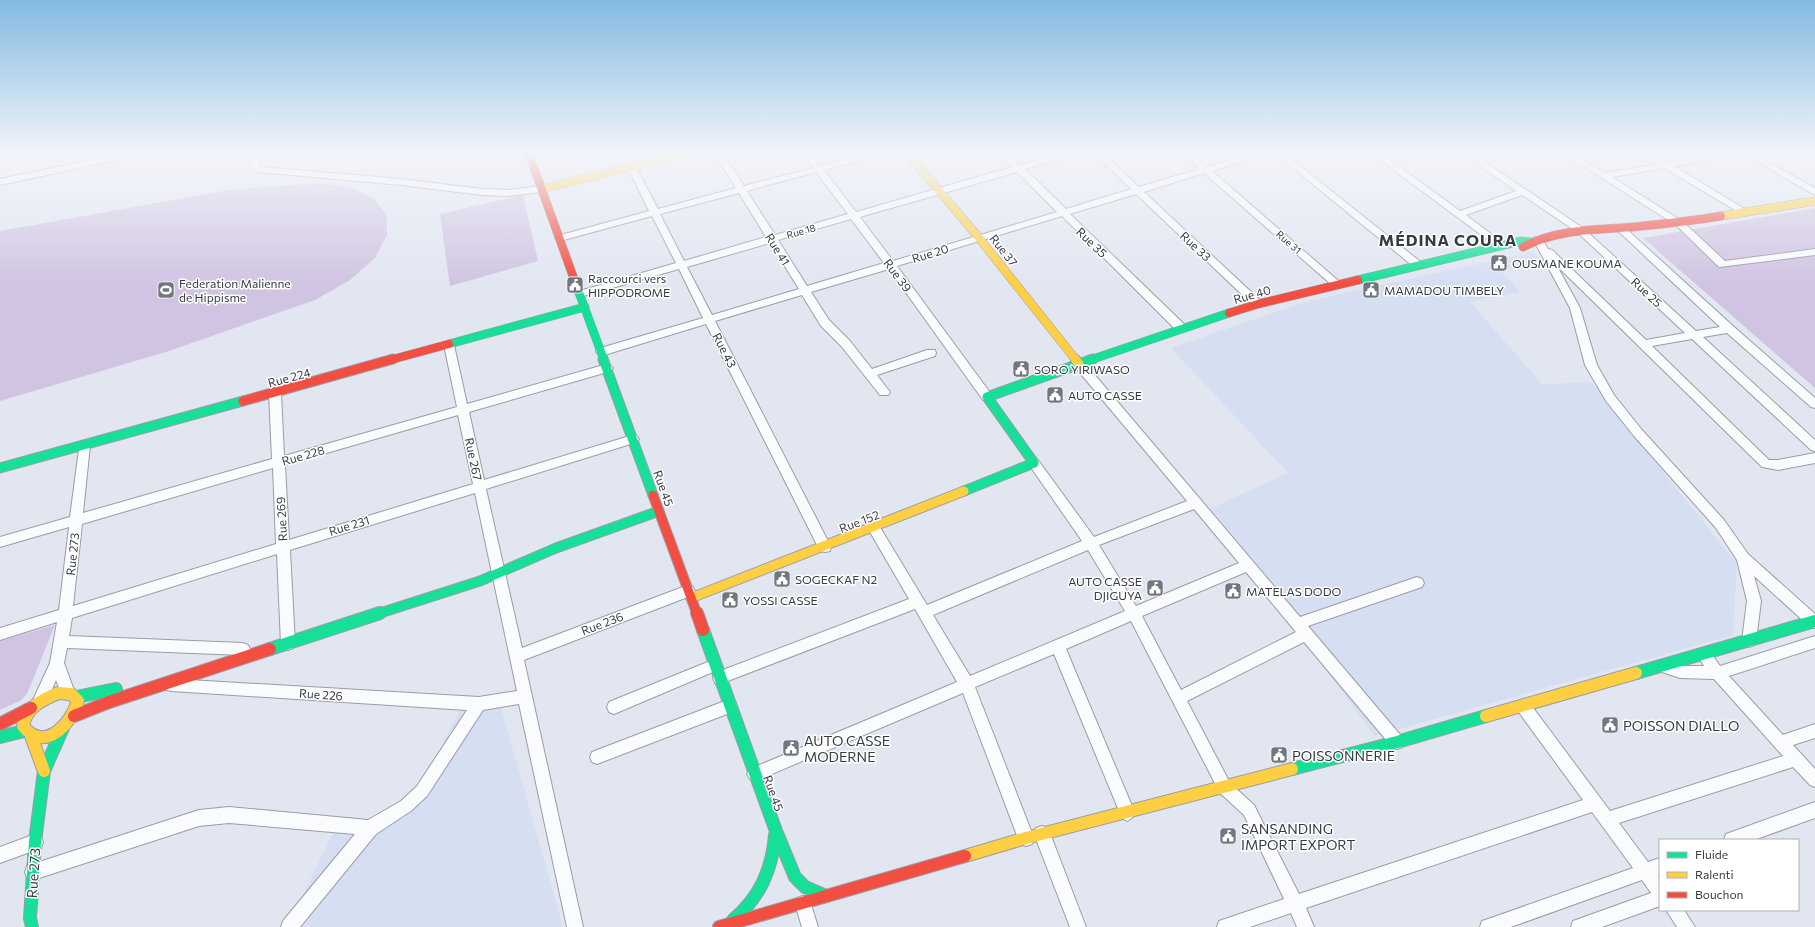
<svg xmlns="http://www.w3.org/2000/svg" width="1815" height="927" viewBox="0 0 1815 927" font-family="Commissioner,sans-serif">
	<rect width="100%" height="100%" fill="#e1e6f1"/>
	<path fill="#d6dff2" d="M 1532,252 L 1542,260 L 1501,271 L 1520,292 L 1470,302 L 1542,384 L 1591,382 L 1737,564 L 1733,635 L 1375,736 L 1240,556 L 1203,512 L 1288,473 L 1171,348 L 1305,302 Z
		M 499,701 L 563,927 L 287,927 L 336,827 L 404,819 L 459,712 Z"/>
	<path fill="#d0c4e2" d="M 321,183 L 351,188 L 373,198 L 386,214 L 387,235 L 375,258 L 350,280 L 315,300 L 169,351 L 0,401 L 0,231 L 229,190 Z
		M 523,195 L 538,261 L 450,286 L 440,214 Z
		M 1815,208 L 1815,388 L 1643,238 Z
		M 55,625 L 27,694 L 20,701 L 0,710 L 0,641 Z"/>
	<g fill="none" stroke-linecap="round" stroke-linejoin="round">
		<defs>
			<path id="street" d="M 0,154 L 14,154 L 0,159 Z
				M 119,154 L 135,154 L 131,157 L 0,185 L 0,179 Z
				M 255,154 L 263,154 L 259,165 L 261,167 L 401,179 L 482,189 L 508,190 L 542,186 L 547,189 L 542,192 L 508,196 L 482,195 L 401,185 L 258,172 L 250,165 Z
				M 621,154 L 629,154 L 658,209 L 736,188 L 715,154 L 723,154 L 744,186 L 813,168 L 803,154 L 811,154 L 820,166 L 864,154 L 878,154 L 877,156 L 824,170 L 856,212 L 1012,167 L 1000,154 L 1009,154 L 1020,165 L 1059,154 L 1072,154 L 1071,156 L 1025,169 L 1066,209 L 1131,189 L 1095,154 L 1104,154 L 1139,187 L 1199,169 L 1183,154 L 1192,154 L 1207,167 L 1250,154 L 1263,154 L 1262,156 L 1212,171 L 1342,284 L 1341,286 L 1333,286 L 1204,173 L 1144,192 L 1262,302 L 1263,304 L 1262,306 L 1254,306 L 1136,194 L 1070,214 L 1185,325 L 1186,328 L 1185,331 L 1177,331 L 1062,216 L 897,266 L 991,394 L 993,397 L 991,400 L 983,400 L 889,269 L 811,292 L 829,320 L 850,341 L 872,369 L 927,350 L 935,350 L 936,353 L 935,356 L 877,375 L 890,392 L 888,395 L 880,395 L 842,347 L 821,326 L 802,295 L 715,321 L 831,547 L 830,551 L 825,552 L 820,551 L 706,324 L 601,356 L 596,352 L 597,349 L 703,318 L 679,269 L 580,297 L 575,294 L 576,292 L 676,263 L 652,216 L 560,241 L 555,238 L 557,236 L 649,211 ZM 816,172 L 848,214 L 775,235 L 747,191 ZM 1017,172 L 1057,212 L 893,261 L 860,217 ZM 739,193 L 766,237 L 684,261 L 660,214 ZM 851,219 L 884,263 L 807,286 L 778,240 ZM 770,243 L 799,289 L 712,315 L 687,267 Z
				M 1276,154 L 1285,154 L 1422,263 L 1423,265 L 1422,267 L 1414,267 Z
				M 1372,154 L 1382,154 L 1460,211 L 1516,191 L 1463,154 L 1473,154 L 1583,228 L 1696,331 L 1720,327 L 1615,228 L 1620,225 L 1623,226 L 1733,326 L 1815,398 L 1815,408 L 1811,407 L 1727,333 L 1703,337 L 1815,440 L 1815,451 L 1811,450 L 1692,339 L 1652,346 L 1769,460 L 1778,460 L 1815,453 L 1815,463 L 1778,470 L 1762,467 L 1557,266 L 1580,308 L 1597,365 L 1614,395 L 1642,430 L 1724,520 L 1748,554 L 1815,614 L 1815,628 L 1809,626 L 1754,576 L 1761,601 L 1756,641 L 1754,645 L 1749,647 L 1744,645 L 1742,641 L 1747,601 L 1737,560 L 1716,528 L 1634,436 L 1606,401 L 1585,365 L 1570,308 L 1533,239 L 1535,237 L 1541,237 L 1548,249 L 1552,250 L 1646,340 L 1685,333 L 1577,232 L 1522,195 L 1466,215 L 1507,246 L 1502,249 L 1499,248 Z
				M 1564,154 L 1574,154 L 1605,173 L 1658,164 L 1644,154 L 1654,154 L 1667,162 L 1713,154 L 1731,154 L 1727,157 L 1674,166 L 1748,211 L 1748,215 L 1745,216 L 1664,168 L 1612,177 L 1682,221 L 1725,261 L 1815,249 L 1815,255 L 1719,267 L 1676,225 Z
				M 1743,154 L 1753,154 L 1815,188 L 1815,195 Z
				M 449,341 L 454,345 L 467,404 L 607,364 L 613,368 L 611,371 L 469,412 L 484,480 L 633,435 L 637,436 L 639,439 L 637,442 L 486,489 L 522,648 L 688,585 L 693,587 L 695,591 L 693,595 L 524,660 L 583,927 L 567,927 L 519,704 L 483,710 L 427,796 L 411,811 L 376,834 L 300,927 L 281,927 L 283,921 L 355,834 L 229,823 L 199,826 L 33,880 L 27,878 L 25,872 L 27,866 L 33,864 L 199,810 L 229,807 L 368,820 L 401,801 L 417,786 L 467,710 L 172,691 L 167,690 L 165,685 L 167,680 L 172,679 L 479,697 L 517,691 L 475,493 L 290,550 L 295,644 L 293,648 L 288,650 L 283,648 L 281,644 L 277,554 L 72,618 L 69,636 L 243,643 L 248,645 L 250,649 L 248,653 L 243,655 L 67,648 L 64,663 L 75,693 L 73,698 L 68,700 L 63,698 L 56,680 L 45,705 L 40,707 L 35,705 L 33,700 L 50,663 L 57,622 L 0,640 L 0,628 L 59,610 L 69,527 L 0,547 L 0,537 L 70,517 L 80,442 L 88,442 L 90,445 L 83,513 L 272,459 L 269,393 L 275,389 L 281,393 L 284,456 L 457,407 L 444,345 ZM 458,415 L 473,484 L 289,540 L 285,465 ZM 273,468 L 276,544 L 73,606 L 82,524 Z
				M 1079,360 L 1083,361 L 1300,617 L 1417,577 L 1422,579 L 1424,583 L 1422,587 L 1308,626 L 1402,737 L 1404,742 L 1402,747 L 1397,749 L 1392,747 L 1304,642 L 1187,701 L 1230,783 L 1254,805 L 1299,894 L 1583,800 L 1518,711 L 1516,706 L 1518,701 L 1523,699 L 1528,701 L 1610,811 L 1783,756 L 1714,679 L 1680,678 L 1656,670 L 1654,666 L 1656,662 L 1661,660 L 1680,666 L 1704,666 L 1697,654 L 1699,650 L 1704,648 L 1709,650 L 1720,666 L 1815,636 L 1815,648 L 1729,676 L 1783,735 L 1815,724 L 1815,738 L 1793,745 L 1815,769 L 1815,787 L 1810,785 L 1793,767 L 1619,823 L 1648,862 L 1660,858 L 1660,874 L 1658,875 L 1660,878 L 1660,906 L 1602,927 L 1571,927 L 1573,921 L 1651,893 L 1642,880 L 1511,927 L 1480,927 L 1482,921 L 1488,919 L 1633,868 L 1592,812 L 1306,908 L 1314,927 L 1297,927 L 1291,913 L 1250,927 L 1217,927 L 1219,921 L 1284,899 L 1244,815 L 1220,793 L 1131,621 L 1066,649 L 1135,813 L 1132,818 L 1127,821 L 1122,818 L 1054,654 L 975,687 L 1034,838 L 1032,844 L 1026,846 L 1020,844 L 1018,838 L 963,693 L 760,779 L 755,781 L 750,779 L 747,774 L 750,769 L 957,682 L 915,609 L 720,684 L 715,683 L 713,678 L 715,673 L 909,599 L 870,532 L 868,528 L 870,524 L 874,523 L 878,524 L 927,605 L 1082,541 L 1030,466 L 1028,463 L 1030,460 L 1038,460 L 1094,537 L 1187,501 L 1075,367 L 1074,364 L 1075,361 ZM 1194,509 L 1239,563 L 1136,606 L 1099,545 ZM 1088,550 L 1125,611 L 970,676 L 933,615 ZM 1246,572 L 1296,632 L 1181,690 L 1142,616 Z
				M 715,659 L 720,661 L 722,665 L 720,669 L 614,714 L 609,712 L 607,707 L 609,702 Z
				M 730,699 L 735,701 L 737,706 L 735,711 L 597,764 L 592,762 L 590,757 L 592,752 Z
				M 1815,802 L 1815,818 L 1754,840 L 1724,840 L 1726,834 Z
				M 1042,826 L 1048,828 L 1086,927 L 1070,927 L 1034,834 L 1036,828 Z
				M 35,834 L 41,836 L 43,842 L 41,848 L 0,863 L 0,847 Z
				M 803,896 L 809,898 L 818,927 L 802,927 L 795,904 L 797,898 Z
				M 1666,910 L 1684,910 L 1695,927 L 1677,927 Z"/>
			<path id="fast-far2" d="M 1358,280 L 1521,241 L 1531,242
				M 578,290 L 604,360
				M 449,344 L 585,307
				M 1090,360 L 1229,313"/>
			<path id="fast-far1" d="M 603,359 L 653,495
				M 0,468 L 243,401
				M 964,491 L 1034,463 L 987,397 L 1093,359
				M 377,614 L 480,581 L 556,548 L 659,511"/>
			<path id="fast" d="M 703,630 L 776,831 L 795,877 L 805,887 L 826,896
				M 270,649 L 380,613
				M 1636,673 L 1815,621
				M 76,697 L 116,689
				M 0,737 L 24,731
				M 1292,769 L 1397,742 L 1486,716
				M 733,920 C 760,897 772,870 775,835
				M 32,927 L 30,918 L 35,842 L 44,771 L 63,728"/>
			<path id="slow-far2" d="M 908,154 L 979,238 L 1076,360
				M 542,189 L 682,154
				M 1721,216 L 1815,201"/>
			<path id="slow-far1" d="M 1075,359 L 1079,364
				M 691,598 L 964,491"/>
			<path id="slow" d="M 58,693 L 71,694 L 78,701 C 71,724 44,754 23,726 C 26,707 42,700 58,693 Z
				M 1486,716 L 1636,673
				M 31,736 L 44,771
				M 965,856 L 1026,838 L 1292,769"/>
			<path id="jam-far2" d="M 529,154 L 578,290
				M 1523,247 C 1558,229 1595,230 1633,227 C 1663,224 1692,221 1721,216
				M 1229,313 L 1258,304 L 1358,280
				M 390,360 L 449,344"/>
			<path id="jam-far1" d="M 243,401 L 393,359
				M 653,495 L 697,614"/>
			<path id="jam" d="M 697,613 L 703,630
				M 74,716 L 109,702 L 270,649
				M 0,724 L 31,708
				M 719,927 L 965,856"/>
		</defs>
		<use href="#street" stroke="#9a9da6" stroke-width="2"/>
		<use href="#fast-far2" stroke="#9a9da6" stroke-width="9"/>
		<use href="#fast-far1" stroke="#9a9da6" stroke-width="11"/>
		<use href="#fast" stroke="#9a9da6" stroke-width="14"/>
		<use href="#slow-far2" stroke="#9a9da6" stroke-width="9"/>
		<use href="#slow-far1" stroke="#9a9da6" stroke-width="11"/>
		<use href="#slow" stroke="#9a9da6" stroke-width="14"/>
		<use href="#jam-far2" stroke="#9a9da6" stroke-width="9"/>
		<use href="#jam-far1" stroke="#9a9da6" stroke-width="11"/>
		<use href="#jam" stroke="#9a9da6" stroke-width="14"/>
		<use href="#street" fill="#fafbfd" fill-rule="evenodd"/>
		<use href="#fast-far2" stroke="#16e098" stroke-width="8"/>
		<use href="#fast-far1" stroke="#16e098" stroke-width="9"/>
		<use href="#fast" stroke="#16e098" stroke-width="12"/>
		<use href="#slow-far2" stroke="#ffcf43" stroke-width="8"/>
		<use href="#slow-far1" stroke="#ffcf43" stroke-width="9"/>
		<use href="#slow" stroke="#ffcf43" stroke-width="12"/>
		<use href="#jam-far2" stroke="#f24e42" stroke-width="8"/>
		<use href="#jam-far1" stroke="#f24e42" stroke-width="9"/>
		<use href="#jam" stroke="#f24e42" stroke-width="12"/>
	</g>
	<linearGradient id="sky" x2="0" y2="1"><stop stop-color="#83bae1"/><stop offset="0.54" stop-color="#f2f4f9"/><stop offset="1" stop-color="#f2f4f9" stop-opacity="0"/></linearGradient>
	<rect width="1815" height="284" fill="url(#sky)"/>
	<defs>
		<symbol id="civic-square" viewBox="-11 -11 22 22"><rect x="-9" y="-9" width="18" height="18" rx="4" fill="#72777f" stroke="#fff"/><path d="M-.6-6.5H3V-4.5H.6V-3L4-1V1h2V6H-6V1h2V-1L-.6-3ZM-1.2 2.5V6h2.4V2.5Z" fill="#fff"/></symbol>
		<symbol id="stadium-square" viewBox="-11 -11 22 22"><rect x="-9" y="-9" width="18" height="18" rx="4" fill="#72777f" stroke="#fff"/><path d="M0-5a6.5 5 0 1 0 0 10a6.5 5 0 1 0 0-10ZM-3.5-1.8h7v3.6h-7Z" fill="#fff"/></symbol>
	</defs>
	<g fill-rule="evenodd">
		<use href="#civic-square" x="1489" y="253" width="20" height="20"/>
		<use href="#civic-square" x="565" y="275" width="20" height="20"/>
		<use href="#stadium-square" x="156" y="280" width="20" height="20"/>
		<use href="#civic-square" x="1361" y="280" width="20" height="20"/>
		<use href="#civic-square" x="1011" y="359" width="20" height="20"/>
		<use href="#civic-square" x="1045" y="385" width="20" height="20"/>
		<use href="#civic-square" x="772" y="569" width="20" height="20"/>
		<use href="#civic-square" x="1145" y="578" width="20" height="20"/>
		<use href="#civic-square" x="1223" y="581" width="20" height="20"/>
		<use href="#civic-square" x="720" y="590" width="20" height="20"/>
		<use href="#civic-square" x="1600" y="715" width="20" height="20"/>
		<use href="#civic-square" x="781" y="738" width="20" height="20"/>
		<use href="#civic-square" x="1269" y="745" width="20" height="20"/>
		<use href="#civic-square" x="1218" y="826" width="20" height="20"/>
	</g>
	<g text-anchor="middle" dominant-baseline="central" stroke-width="3" stroke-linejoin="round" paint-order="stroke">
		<g font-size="10" fill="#373b42" stroke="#fff">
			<text transform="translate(801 231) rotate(-16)">Rue 18</text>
			<text transform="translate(1289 242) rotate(41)">Rue 31</text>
		</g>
		<g font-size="12" fill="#373b42" stroke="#fff">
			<text transform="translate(1092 242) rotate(44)">Rue 35</text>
			<text transform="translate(1196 246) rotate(43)">Rue 33</text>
			<text transform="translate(778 249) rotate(58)">Rue 41</text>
			<text transform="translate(1004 250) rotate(52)">Rue 37</text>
			<text transform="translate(930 253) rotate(-17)">Rue 20</text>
			<text transform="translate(898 275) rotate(53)">Rue 39</text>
			<text transform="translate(1647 292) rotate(43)">Rue 25</text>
			<text transform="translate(1252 294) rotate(-16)">Rue 40</text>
			<text transform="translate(725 350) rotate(63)">Rue 43</text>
			<text transform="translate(289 377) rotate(-15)">Rue 224</text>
			<text transform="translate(303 455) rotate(-16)">Rue 228</text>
			<text transform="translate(474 459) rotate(78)">Rue 267</text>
			<text transform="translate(664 488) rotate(70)">Rue 45</text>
			<text transform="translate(281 519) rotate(-93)">Rue 269</text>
			<text transform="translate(859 521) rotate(-21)">Rue 152</text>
			<text transform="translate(349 525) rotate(-17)">Rue 231</text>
			<text transform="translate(72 554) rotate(-84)">Rue 273</text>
			<text transform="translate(602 623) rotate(-21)">Rue 236</text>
			<text transform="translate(321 694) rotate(4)">Rue 226</text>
			<text transform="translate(774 793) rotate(70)">Rue 45</text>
		</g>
		<g font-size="12" fill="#373b42" stroke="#fff" text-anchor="start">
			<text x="1512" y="263">OUSMANE KOUMA</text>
			<text x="588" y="278">Raccourci vers<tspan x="588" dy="14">HIPPODROME</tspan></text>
			<text x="179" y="283">Federation Malienne<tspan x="179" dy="14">de Hippisme</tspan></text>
			<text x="1384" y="290">MAMADOU TIMBELY</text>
			<text x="1034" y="369">SORO YIRIWASO</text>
			<text x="1068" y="395">AUTO CASSE</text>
			<text x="795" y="579">SOGECKAF N2</text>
			<text x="1142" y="581" text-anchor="end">AUTO CASSE<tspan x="1142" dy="14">DJIGUYA</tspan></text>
			<text x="1246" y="591">MATELAS DODO</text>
			<text x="743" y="600">YOSSI CASSE</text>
		</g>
		<g font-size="14" fill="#373b42" stroke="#fff" text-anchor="start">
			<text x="1623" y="725">POISSON DIALLO</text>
			<text x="804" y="740">AUTO CASSE<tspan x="804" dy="16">MODERNE</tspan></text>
			<text x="1292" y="755">POISSONNERIE</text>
			<text x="1241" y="828">SANSANDING<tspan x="1241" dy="16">IMPORT EXPORT</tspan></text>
		</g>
		<g font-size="14" fill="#373b42" stroke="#fff">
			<text transform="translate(33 873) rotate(-86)">Rue 273</text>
		</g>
		<g font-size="16" font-weight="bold" letter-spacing="1" fill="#373b42" stroke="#fff">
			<text x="1448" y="239">MÉDINA COURA</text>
		</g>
	</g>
	<rect x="1659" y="839" width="140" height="72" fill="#ffffff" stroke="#afb1b3"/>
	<rect x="1667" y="852" width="20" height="6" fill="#16e098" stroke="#afb1b3"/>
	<text x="1695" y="859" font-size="12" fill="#373b42">Fluide</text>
	<rect x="1667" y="872" width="20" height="6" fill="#ffcf43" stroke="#afb1b3"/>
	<text x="1695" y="879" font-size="12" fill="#373b42">Ralenti</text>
	<rect x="1667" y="892" width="20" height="6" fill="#f24e42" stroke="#afb1b3"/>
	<text x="1695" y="899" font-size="12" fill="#373b42">Bouchon</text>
</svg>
